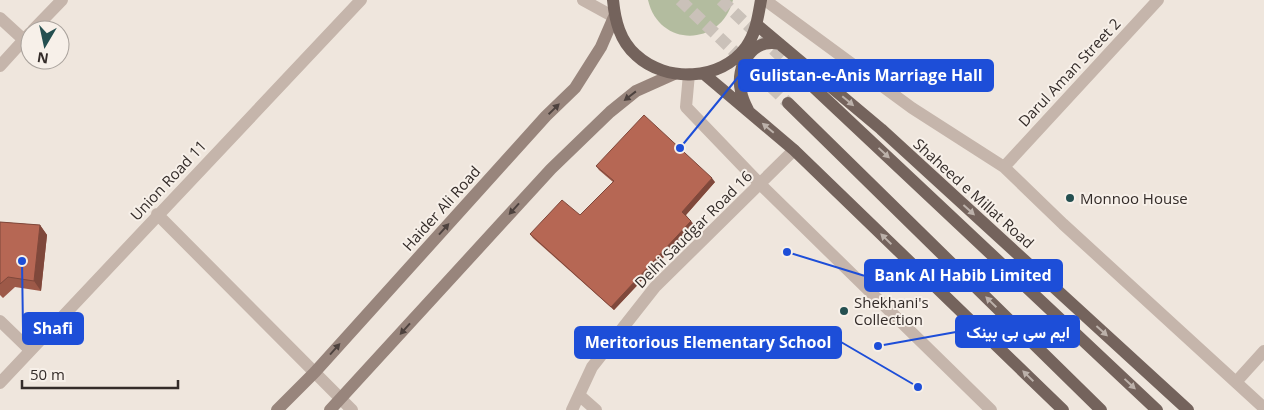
<svg xmlns="http://www.w3.org/2000/svg" width="1264" height="410" viewBox="0 0 1264 410" font-family="'Open Sans',Vazirmatn,sans-serif">
	<rect width="100%" height="100%" fill="#efe6dd"/>
	<path fill="#b3bc9f" d="M 648,0 L 733,0 C 721,47 659,48 648,0 Z"/>
	<g fill="none" stroke-linecap="round" stroke-linejoin="round">
		<path stroke="#cac1b9" stroke-width="12" stroke-dasharray="12 6" stroke-linecap="butt" d="M 680,0 L 788,103
			M 721,0 L 810,84"/>
		<path stroke="#c5b5ab" stroke-width="12" d="M 583,0 L 614,17
			M 765,0 L 912,108 L 1004,167 L 1063,224 L 1264,408
			M 0,18 L 24,40
			M 33,30 L 62,0
			M 0,66 L 30,33
			M 689,74 L 686,107 L 761,185 L 991,410
			M 1004,167 L 1158,0
			M 157,214 L 352,410
			M 0,321 L 30,350
			M 1236,382 L 1264,351
			M 0,383 L 361,0
			M 579,395 L 596,410
			M 572,410 L 592,367 L 655,287 L 794,150"/>
		<path stroke="#98857c" stroke-width="12" d="M 277,410 L 315,372 L 546,116 L 575,88 L 601,47 L 614,17
			M 330,410 L 551,169 L 610,112 L 636,91 L 674,74"/>
		<path stroke="#74635c" stroke-width="12" d="M 613,0 C 615,21 620,41 636,55 C 666,83 721,81 746,47 C 756,33 758,17 761,0
			M 757,25 L 881,129 L 1188,410
			M 704,74 L 794,150 L 1063,410
			M 810,84 L 1157,410
			M 788,103 L 1101,410
			M 748,110 C 745,104 742,98 741,91 C 735,67 752,37 780,44"/>
	</g>
	<path fill="#9d5948" d="M 596,166 L 715,182 L 686,215 L 694,225 L 614,310 L 533,238 L 530,234 L 580,215 L 613,182 L 599,170 Z
		M 0,222 L 40,225 L 47,235 L 41,291 L 15,287 L 3,298 L 0,295 Z"/>
	<path fill="#7f483b" d="M 712,178 L 715,182 L 685,216 L 682,212 Z
		M 691,221 L 694,225 L 614,310 L 611,307 Z
		M 40,225 L 47,235 L 41,291 L 34,281 Z"/>
	<path fill="#b66754" stroke="#7f483b" d="M 644,115 L 712,178 L 682,212 L 691,221 L 611,307 L 530,234 L 562,200 L 580,215 L 614,181 L 596,166 Z
		M 0,222 L 40,225 L 34,281 L 8,277 L 0,284 Z"/>
	<defs><path id="oneway-solid" d="M-6-.8H1V-3.2L6.5 0L1 3.2V.8H-6Z" transform="scale(1.25)"/></defs>
	<g fill="#4d423e">
		<use href="#oneway-solid" transform="translate(630 96) rotate(142)"/>
		<use href="#oneway-solid" transform="translate(554 109) rotate(-44)"/>
		<use href="#oneway-solid" transform="translate(514 209) rotate(132)"/>
		<use href="#oneway-solid" transform="translate(444 229) rotate(-48)"/>
		<use href="#oneway-solid" transform="translate(405 329) rotate(132)"/>
		<use href="#oneway-solid" transform="translate(335 349) rotate(-48)"/>
	</g>
	<g fill="#bcb1aa">
		<use href="#oneway-solid" transform="translate(848 101) rotate(40)"/>
		<use href="#oneway-solid" transform="translate(768 128) rotate(-140)"/>
		<use href="#oneway-solid" transform="translate(884 153) rotate(43)"/>
		<use href="#oneway-solid" transform="translate(969 210) rotate(42)"/>
		<use href="#oneway-solid" transform="translate(886 239) rotate(-136)"/>
		<use href="#oneway-solid" transform="translate(991 302) rotate(-136)"/>
		<use href="#oneway-solid" transform="translate(1102 331) rotate(42)"/>
		<use href="#oneway-solid" transform="translate(1028 376) rotate(-136)"/>
		<use href="#oneway-solid" transform="translate(1130 384) rotate(43)"/>
	</g>
	<g fill="#244f50" stroke="#f7f0e9" stroke-width="2">
		<circle cx="1070" cy="198" r="5"/>
		<circle cx="844" cy="311" r="5"/>
	</g>
	<g text-anchor="middle" dominant-baseline="central" stroke-width="4" stroke-linejoin="round" paint-order="stroke">
		<g font-size="15" fill="#342c29" stroke="#f7f0e9">
			<text transform="translate(1069 72) rotate(-47)">Darul Aman Street 2</text>
			<text transform="translate(168 180) rotate(-47)">Union Road 11</text>
			<text transform="translate(974 193) rotate(42)">Shaheed e Millat Road</text>
			<text transform="translate(441 208) rotate(-48)">Haider Ali Road</text>
			<text transform="translate(693 229) rotate(-45)">Delhi Saudgar Road 16</text>
		</g>
		<g font-size="15" fill="#342c29" stroke="#f7f0e9" text-anchor="start">
			<text x="1080" y="198">Monnoo House</text>
			<text x="854" y="302">Shekhani's<tspan x="854" dy="17">Collection</tspan></text>
		</g>
	</g>
	<path fill="none" stroke="#1d4ed8" stroke-width="2" d="M680 148L739 76M787 252L865 276M22 261L23 329M878 346L956 332M918 387L841 342"/>
	<g fill="#1d4ed8" stroke="#f7f0e9" stroke-width="2">
		<circle cx="680" cy="148" r="5"/>
		<circle cx="787" cy="252" r="5"/>
		<circle cx="22" cy="261" r="5"/>
		<circle cx="878" cy="346" r="5"/>
		<circle cx="918" cy="387" r="5"/>
	</g>
	<g fill="#1d4ed8" stroke="#1d4ed8" stroke-width="2">
		<rect x="739" y="60" width="254" height="31" rx="5"/>
		<rect x="865" y="260" width="197" height="31" rx="5"/>
		<rect x="23" y="313" width="60" height="31" rx="5"/>
		<rect x="956" y="316" width="123" height="31" rx="5"/>
		<rect x="575" y="327" width="266" height="31" rx="5"/>
	</g>
	<g font-size="16" text-anchor="middle" font-weight="bold" fill="#fff">
		<text x="866" y="81">Gulistan-e-Anis Marriage Hall</text>
		<text x="963" y="281">Bank Al Habib Limited</text>
		<text x="53" y="334">Shafi</text>
		<text x="1018" y="338">ایم سی بی بینک</text>
		<text x="708" y="348">Meritorious Elementary School</text>
	</g>
	<g transform="translate(45 45) rotate(189)"><circle r="24" fill="#f7f0e9" stroke="#a9a29c"/>
	<path d="M0-4L9 19L0 12L-9 19Z" fill="#244f50"/>
	<text y="-8" font-size="14" font-weight="bold" text-anchor="middle" fill="#342c29">N</text>
	</g>
	<path d="M22 380v8h156v-8" fill="none" stroke="#342c29" stroke-width="2.5"/>
	<text x="30" y="380" font-size="15" fill="#342c29" stroke="#f7f0e9" stroke-width="4" paint-order="stroke">50 m</text>
</svg>
